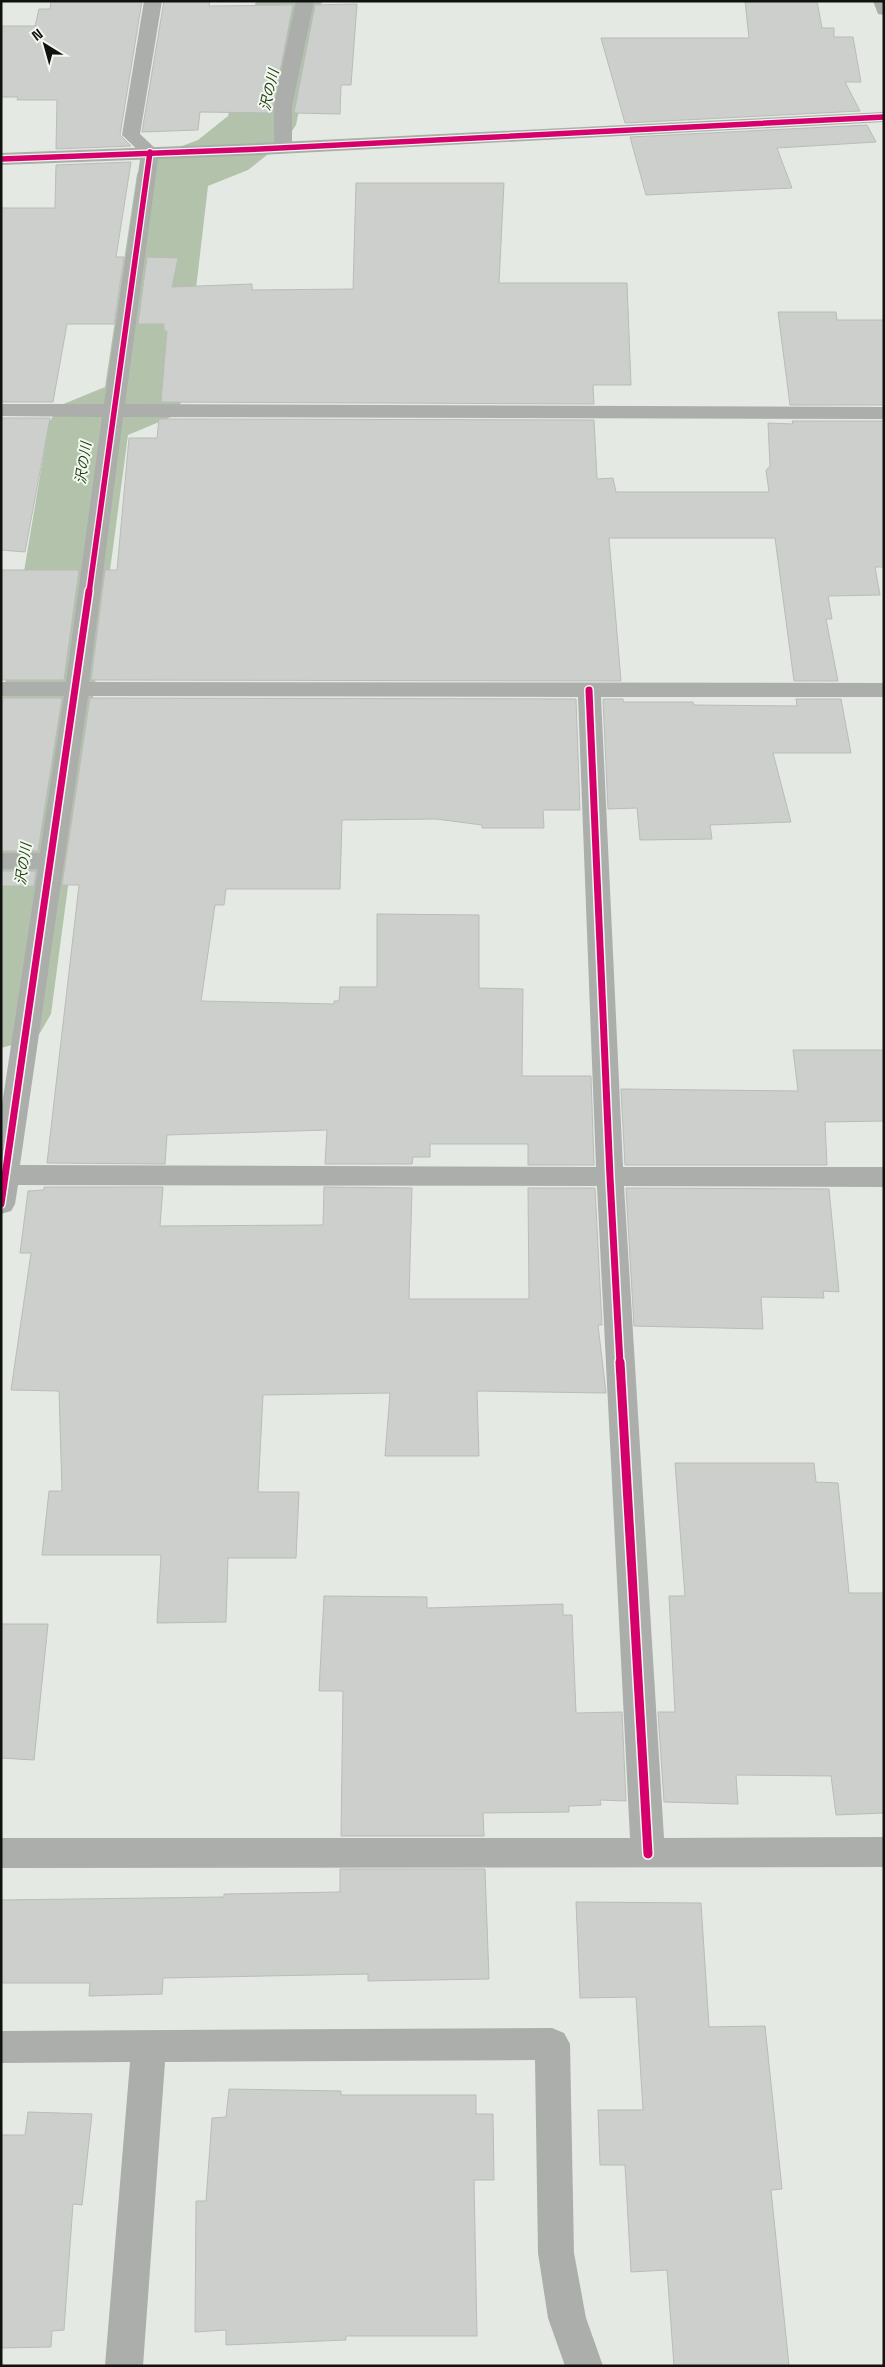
<svg xmlns="http://www.w3.org/2000/svg" width="885" height="2367" viewBox="0 0 885 2367" font-family="'Space Grotesk','Noto Sans JP',sans-serif">
	<rect width="100%" height="100%" fill="#e5e9e4"/>
	<g fill="none" stroke-linecap="round" stroke-linejoin="round">
		<path fill="#b2c2ab" fill-rule="evenodd" d="M 256,1 L 322,1 L 296,125 L 286,140 L 248,170 L 208,186 L 183,400 L 171,417 L 128,435 L 51,1014 L 37,1038 L 1,1048 L 1,709 L 49,422 L 61,405 L 105,387 L 137,174 L 147,159 L 198,140 L 228,116 Z"/>
	</g>
	<path fill="#cccfcb" stroke="#b9bcb8" d="M 51,1 L 142,1 L 120,135 L 131,146 L 56,149 L 57,100 L 17,100 L 18,97 L 1,97 L 1,26 L 35,26 L 39,9 L 50,9 Z
		M 164,1 L 210,1 L 209,6 L 293,5 L 272,113 L 200,112 L 198,130 L 142,132 Z
		M 745,1 L 817,1 L 822,28 L 834,28 L 834,37 L 853,37 L 861,82 L 845,82 L 860,111 L 625,123 L 601,38 L 749,38 Z
		M 357,4 L 351,85 L 341,85 L 340,114 L 294,113 L 315,5 Z
		M 867,125 L 876,142 L 777,148 L 792,188 L 646,195 L 630,137 Z
		M 131,162 L 116,257 L 124,257 L 114,324 L 67,324 L 53,402 L 1,402 L 1,208 L 55,208 L 56,165 Z
		M 356,183 L 504,183 L 499,283 L 627,283 L 631,385 L 593,385 L 594,404 L 161,402 L 167,331 L 164,331 L 164,324 L 138,324 L 147,257 L 178,258 L 172,287 L 252,284 L 252,290 L 353,289 Z
		M 778,312 L 836,312 L 837,320 L 884,320 L 884,405 L 790,405 Z
		M 1,418 L 50,418 L 25,552 L 1,550 Z
		M 159,419 L 594,420 L 597,479 L 613,478 L 616,492 L 769,492 L 766,470 L 770,466 L 768,423 L 793,424 L 792,421 L 884,421 L 884,567 L 875,567 L 880,595 L 828,596 L 832,619 L 826,619 L 838,681 L 794,681 L 775,538 L 609,538 L 621,681 L 91,680 L 105,570 L 117,570 L 129,438 L 157,438 Z
		M 1,570 L 79,570 L 64,680 L 1,680 Z
		M 1,698 L 62,698 L 38,851 L 1,851 Z
		M 90,698 L 576,699 L 580,810 L 543,810 L 544,828 L 482,828 L 482,825 L 436,819 L 342,820 L 340,889 L 226,889 L 224,905 L 215,905 L 201,1001 L 334,1004 L 334,1001 L 339,1001 L 340,987 L 377,987 L 377,914 L 479,915 L 479,988 L 523,989 L 522,1076 L 591,1076 L 594,1165 L 528,1165 L 528,1144 L 430,1144 L 430,1157 L 413,1157 L 412,1164 L 325,1164 L 327,1130 L 167,1135 L 165,1164 L 47,1163 L 79,885 L 62,885 Z
		M 603,699 L 623,699 L 623,702 L 693,702 L 694,705 L 797,706 L 796,699 L 841,699 L 851,753 L 773,753 L 791,822 L 710,825 L 712,839 L 640,840 L 637,808 L 608,809 Z
		M 1,871 L 36,871 L 34,886 L 1,886 Z
		M 793,1050 L 884,1050 L 884,1121 L 825,1122 L 827,1165 L 625,1165 L 621,1089 L 798,1091 Z
		M 44,1187 L 163,1187 L 160,1226 L 323,1225 L 324,1187 L 412,1188 L 409,1299 L 529,1299 L 528,1188 L 595,1188 L 602,1325 L 598,1325 L 606,1393 L 477,1391 L 479,1456 L 385,1456 L 390,1393 L 263,1395 L 258,1492 L 299,1492 L 296,1558 L 228,1558 L 226,1622 L 157,1623 L 161,1555 L 42,1555 L 49,1491 L 62,1491 L 59,1391 L 11,1390 L 31,1253 L 20,1253 L 28,1191 L 44,1190 Z
		M 626,1188 L 829,1189 L 839,1292 L 823,1291 L 824,1298 L 761,1297 L 763,1329 L 634,1326 Z
		M 675,1463 L 814,1463 L 816,1482 L 838,1483 L 849,1593 L 884,1593 L 884,1813 L 836,1815 L 831,1776 L 736,1775 L 738,1804 L 664,1802 L 658,1712 L 675,1712 L 669,1596 L 685,1596 Z
		M 324,1596 L 427,1597 L 427,1608 L 563,1604 L 563,1615 L 572,1615 L 576,1713 L 622,1712 L 626,1801 L 600,1800 L 601,1805 L 569,1806 L 569,1812 L 483,1813 L 484,1836 L 341,1836 L 343,1691 L 319,1691 Z
		M 1,1624 L 48,1624 L 34,1760 L 1,1758 Z
		M 340,1869 L 485,1869 L 489,1979 L 368,1981 L 368,1974 L 163,1978 L 162,1994 L 89,1996 L 90,1983 L 1,1983 L 1,1900 L 224,1897 L 224,1894 L 340,1892 Z
		M 576,1902 L 701,1903 L 709,2027 L 765,2026 L 782,2189 L 771,2190 L 789,2366 L 674,2366 L 667,2270 L 631,2272 L 625,2165 L 600,2165 L 598,2110 L 643,2110 L 636,1997 L 580,1998 Z
		M 229,2089 L 341,2091 L 341,2095 L 476,2095 L 476,2114 L 493,2114 L 494,2180 L 474,2180 L 477,2336 L 346,2336 L 346,2340 L 226,2345 L 226,2330 L 195,2332 L 196,2201 L 206,2201 L 212,2118 L 226,2117 Z
		M 28,2112 L 92,2114 L 82,2205 L 73,2204 L 64,2330 L 52,2331 L 51,2347 L 1,2348 L 1,2135 L 25,2135 Z"/>
	<g fill="none" stroke-linecap="round" stroke-linejoin="round">
		<path fill="#abaeaa" fill-rule="evenodd" d="M 144,1 L 162,1 L 140,134 L 159,152 L 125,404 L 884,407 L 884,419 L 123,417 L 89,682 L 884,683 L 884,697 L 601,697 L 623,1167 L 884,1167 L 884,1187 L 624,1186 L 664,1838 L 884,1837 L 884,1867 L 1,1868 L 1,1838 L 630,1838 L 597,1186 L 18,1185 L 15,1204 L 11,1211 L 1,1214 L 1,1111 L 38,869 L 1,869 L 1,853 L 40,853 L 64,696 L 1,696 L 1,682 L 66,682 L 102,417 L 1,416 L 1,404 L 104,404 L 141,153 L 122,135 ZM 88,696 L 578,697 L 596,1167 L 20,1165 Z
			M 296,1 L 314,1 L 292,106 L 292,148 L 290,152 L 276,152 L 274,148 L 274,106 Z
			M 873,1 L 884,1 L 884,15 L 878,14 Z
			M 552,2028 L 564,2033 L 570,2044 L 574,2253 L 586,2318 L 603,2366 L 565,2366 L 548,2318 L 538,2253 L 535,2060 L 165,2062 L 143,2366 L 105,2366 L 130,2062 L 1,2063 L 1,2031 Z"/>
		<path fill="#aaaea8" fill-rule="evenodd" d="M 884,112 L 884,122 L 260,155 L 1,165 L 1,153 L 260,143 Z"/>
		<defs>
			<path id="cycleway-far2" d="M 1,159 L 260,149 L 884,117
				M 89,593 L 150,152"/>
			<path id="cycleway-far1" d="M 589,690 L 610,1177 L 620,1364
				M 1,1204 L 89,591"/>
			<path id="cycleway" d="M 620,1362 L 648,1854"/>
		</defs>
		<use href="#cycleway-far2" stroke="#f2f8ef" stroke-width="8"/>
		<use href="#cycleway-far1" stroke="#f2f8ef" stroke-width="10"/>
		<use href="#cycleway" stroke="#f2f8ef" stroke-width="12"/>
		<use href="#cycleway-far2" stroke="#d6006c" stroke-width="5.5"/>
		<use href="#cycleway-far1" stroke="#d6006c" stroke-width="7"/>
		<use href="#cycleway" stroke="#d6006c" stroke-width="9"/>
	</g>
	<g text-anchor="middle" dominant-baseline="central" stroke-width="4" stroke-linejoin="round" paint-order="stroke">
		<g font-size="14" font-style="italic" fill="#1e3c0e" stroke="#f2f8ef">
			<text transform="translate(269 90) rotate(-77)">沢の川</text>
			<text transform="translate(83 463) rotate(-82)">沢の川</text>
			<text transform="translate(23 864) rotate(-82)">沢の川</text>
		</g>
	</g>
	<rect width="885" height="2367" fill="none" stroke="#10120f" stroke-width="5"/>
	<g transform="translate(45 45) rotate(323)" stroke="#f2f8ef" stroke-width="4" paint-order="stroke">
	<path d="M0-4L9 19L0 12L-9 19Z" fill="#10120f"/>
	<text y="-8" font-size="14" font-weight="bold" text-anchor="middle" fill="#10120f">N</text>
	</g>
</svg>
